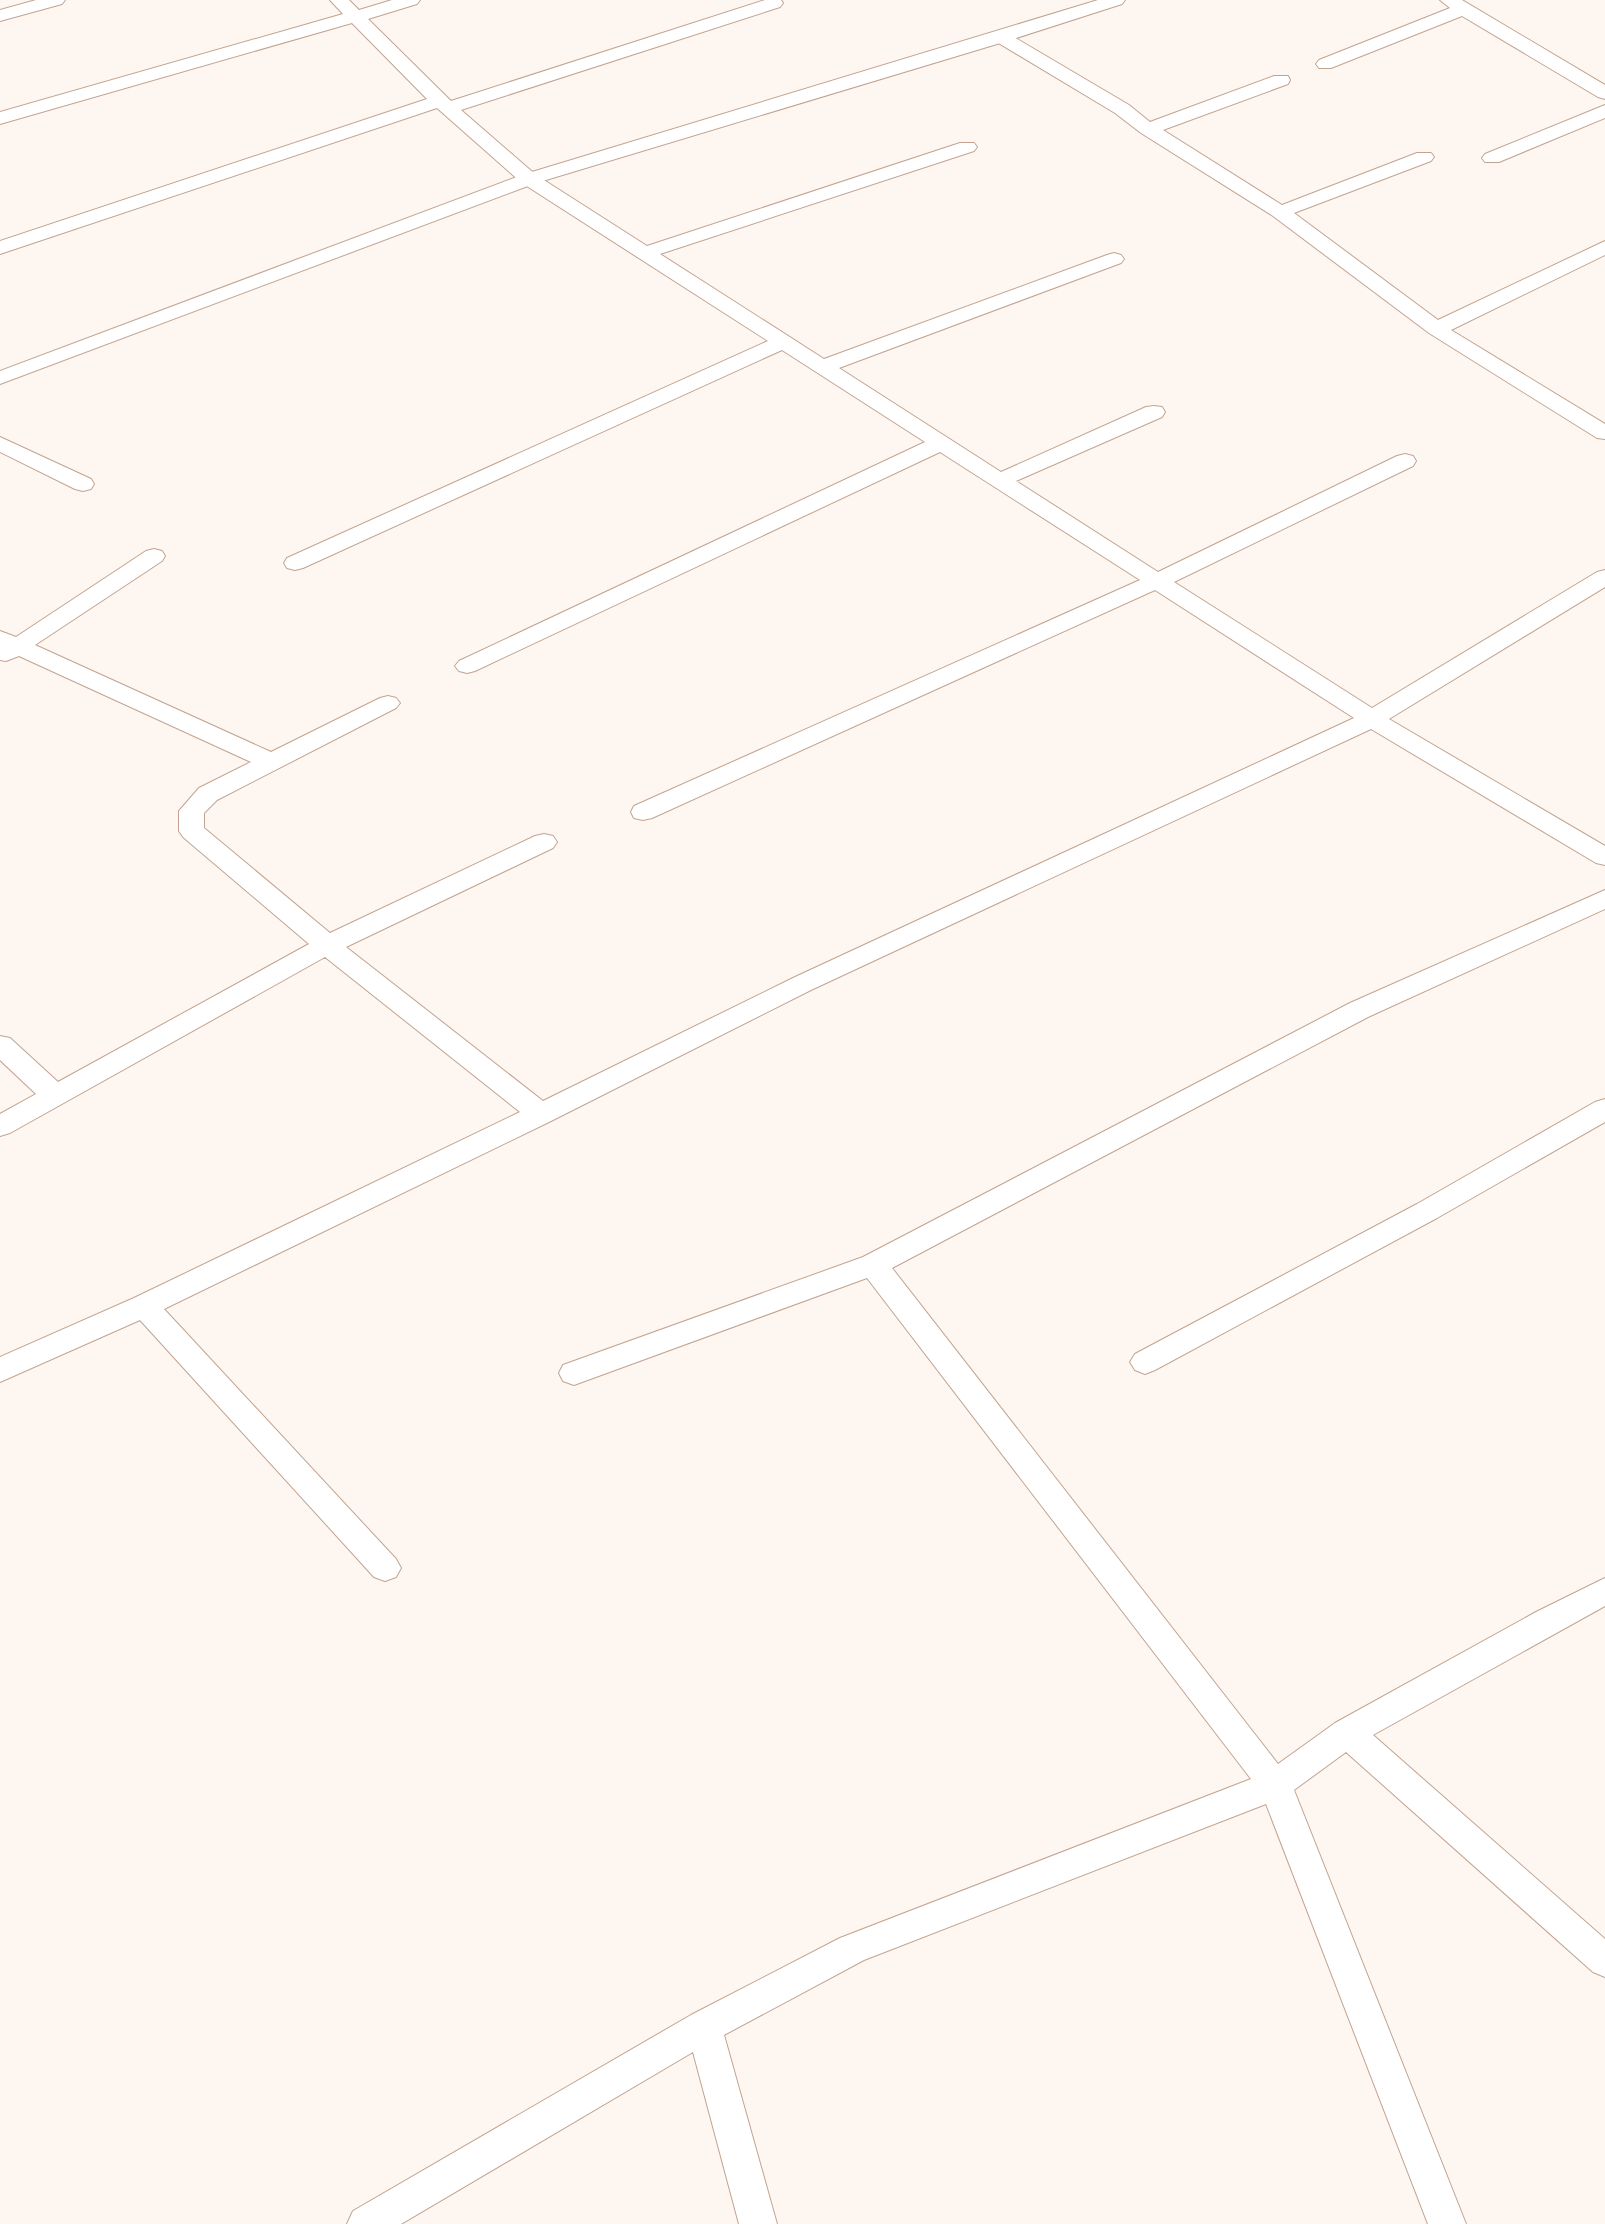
<svg xmlns="http://www.w3.org/2000/svg" width="1605" height="2224" viewBox="0 0 1605 2224" font-family="'Varela Round',sans-serif">
	<rect width="100%" height="100%" fill="#fdf6f1"/>
	<g fill="none" stroke-linecap="round" stroke-linejoin="round">
		<defs>
			<path id="street" d="M 36,0 L 65,0 L 62,4 L 0,21 L 0,10 Z
				M 330,0 L 349,0 L 359,10 L 392,0 L 420,0 L 417,4 L 368,19 L 451,101 L 765,0 L 781,0 L 783,3 L 780,7 L 461,110 L 536,175 L 647,246 L 960,143 L 974,143 L 977,147 L 974,151 L 660,254 L 824,359 L 1107,255 L 1114,253 L 1121,255 L 1124,259 L 1121,263 L 839,368 L 1001,472 L 1146,407 L 1154,406 L 1162,407 L 1165,412 L 1162,417 L 1016,481 L 1158,572 L 1397,456 L 1405,454 L 1413,456 L 1416,461 L 1413,466 L 1174,582 L 1372,708 L 1597,572 L 1605,570 L 1605,587 L 1389,719 L 1605,846 L 1605,865 L 1596,863 L 1371,729 L 811,990 L 551,1121 L 164,1309 L 396,1559 L 401,1568 L 396,1577 L 385,1581 L 374,1577 L 140,1320 L 0,1382 L 0,1357 L 134,1298 L 520,1112 L 325,957 L 10,1133 L 0,1136 L 0,1114 L 36,1094 L 0,1060 L 0,1036 L 10,1038 L 58,1082 L 309,944 L 183,837 L 179,831 L 179,811 L 199,788 L 251,762 L 19,656 L 6,661 L 0,660 L 0,631 L 16,637 L 146,551 L 154,549 L 162,551 L 165,556 L 162,561 L 35,645 L 271,752 L 380,698 L 388,696 L 396,698 L 400,703 L 396,708 L 217,800 L 204,813 L 204,828 L 330,933 L 535,836 L 544,834 L 553,836 L 557,842 L 553,848 L 346,947 L 543,1101 L 793,978 L 1354,718 L 1155,590 L 652,818 L 643,820 L 634,818 L 631,812 L 634,806 L 1140,580 L 940,452 L 475,671 L 467,673 L 459,671 L 455,666 L 459,661 L 925,442 L 782,350 L 303,568 L 295,570 L 287,568 L 284,563 L 287,558 L 768,341 L 522,183 L 437,108 L 0,254 L 0,241 L 427,99 L 352,23 L 0,124 L 0,112 L 343,14 Z
				M 1440,0 L 1462,0 L 1605,85 L 1605,99 L 1598,97 L 1462,16 L 1331,68 L 1319,68 L 1316,64 L 1319,60 L 1450,8 Z
				M 1001,32 L 1007,33 L 1129,105 L 1150,122 L 1274,76 L 1288,76 L 1290,80 L 1288,84 L 1163,130 L 1282,205 L 1417,153 L 1431,153 L 1434,157 L 1431,161 L 1294,213 L 1438,320 L 1605,241 L 1605,255 L 1451,330 L 1605,424 L 1605,439 L 1597,438 L 1429,333 L 1273,216 L 1141,133 L 1115,113 L 995,41 L 992,37 L 995,33 Z
				M 1605,105 L 1605,118 L 1499,162 L 1485,162 L 1482,158 L 1485,154 Z
				M 0,437 L 91,479 L 94,484 L 91,489 L 83,491 L 75,489 L 0,452 Z
				M 1605,890 L 1605,909 L 1368,1017 L 892,1268 L 1278,1764 L 1335,1723 L 1536,1612 L 1605,1578 L 1605,1606 L 1373,1735 L 1605,1939 L 1605,1977 L 1593,1972 L 1346,1752 L 1294,1790 L 1466,2224 L 1428,2224 L 1266,1804 L 864,1960 L 724,2035 L 777,2224 L 739,2224 L 693,2052 L 401,2224 L 347,2224 L 353,2211 L 691,2015 L 840,1938 L 1251,1779 L 867,1278 L 574,1385 L 563,1381 L 559,1373 L 563,1365 L 863,1257 L 1350,1003 Z
				M 1605,1099 L 1605,1122 L 1437,1218 L 1155,1370 L 1145,1374 L 1135,1370 L 1130,1362 L 1135,1354 L 1417,1204 L 1595,1102 Z"/>
			<path id="secondary" d="M 1098,0 L 1125,0 L 1122,4 L 1007,41 L 536,183 L 0,384 L 0,371 L 522,175 Z"/>
		</defs>
		<use href="#street" stroke="#c3a38f" stroke-width="2"/>
		<use href="#secondary" stroke="#c3a38f" stroke-width="2"/>
		<use href="#street" fill="#fff" fill-rule="evenodd"/>
		<use href="#secondary" fill="#fff" fill-rule="evenodd"/>
	</g>
</svg>
